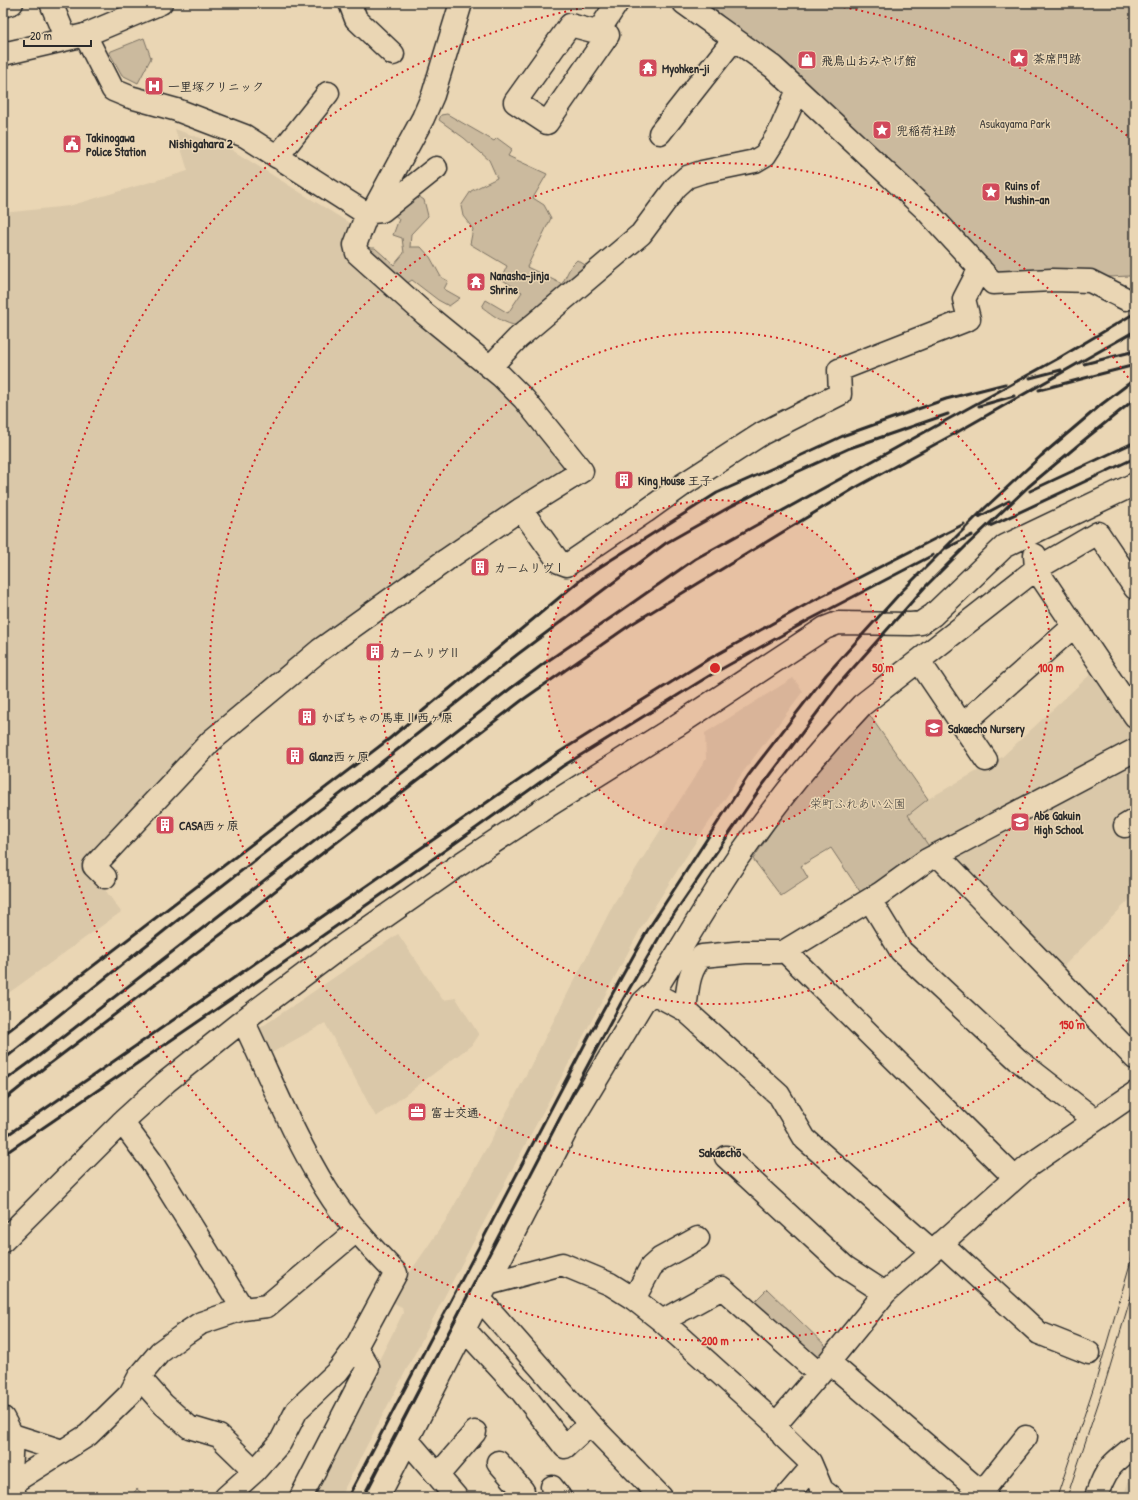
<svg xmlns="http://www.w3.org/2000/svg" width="1138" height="1500" viewBox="0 0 1138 1500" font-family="'Patrick Hand','Klee One',sans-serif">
	<rect width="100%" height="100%" fill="#ead6b4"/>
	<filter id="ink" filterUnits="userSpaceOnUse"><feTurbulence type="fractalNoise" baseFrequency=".025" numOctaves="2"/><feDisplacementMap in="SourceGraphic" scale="8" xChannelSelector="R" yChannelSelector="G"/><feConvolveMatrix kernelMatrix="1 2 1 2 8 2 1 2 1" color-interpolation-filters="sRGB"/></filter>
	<g filter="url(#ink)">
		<path fill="#dac8a9" d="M 175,129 L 232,150 L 351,224 L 351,228 L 345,241 L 348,256 L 517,398 L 572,465 L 305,655 L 96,877 L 121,912 L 3,997 L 3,213 L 69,206 L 188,171 Z
			M 1095,670 L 1135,728 L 1135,816 L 1118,828 L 1135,845 L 1135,894 L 1061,969 L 930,848 L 908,815 L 928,799 L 1002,757 Z
			M 793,678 L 803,691 L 741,775 L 691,849 L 641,928 L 451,1284 L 340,1497 L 309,1497 L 403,1313 L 402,1307 L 390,1301 L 446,1220 L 510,1106 L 614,903 L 706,759 L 705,733 Z
			M 398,934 L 443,1000 L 456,998 L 479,1035 L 473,1044 L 376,1117 L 325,1023 L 268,1055 L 258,1036 L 260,1028 Z
			M 1135,1478 L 1135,1497 L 1123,1497 L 1128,1483 Z"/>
		<path fill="#cbba9e" stroke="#7b7264" d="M 707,3 L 1135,3 L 1135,273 L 1129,276 L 998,283 L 830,105 Z
			M 144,38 L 151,58 L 138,83 L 122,75 L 109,52 Z
			M 447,114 L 494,141 L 497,138 L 512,149 L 508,156 L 547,174 L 533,198 L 544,205 L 551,218 L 527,267 L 562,284 L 571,266 L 577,260 L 587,266 L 519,326 C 504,324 494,316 482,307 L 486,300 L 508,313 L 522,292 L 501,279 L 507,266 L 470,244 L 473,229 L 463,216 L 461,206 L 471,191 L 497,178 L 489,160 L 464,138 L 439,120 L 441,115 Z
			M 408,189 L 424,200 L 428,216 L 411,234 L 410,247 L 421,247 L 430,257 L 441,277 L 448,281 L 444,289 L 460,298 L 449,306 L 438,300 L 412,280 L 403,286 L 361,248 L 375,248 L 394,265 L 404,253 L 402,238 L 393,235 L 399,219 L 390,211 Z
			M 868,713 L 928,799 L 908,815 L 930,848 L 861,893 L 831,848 L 801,866 L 808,878 L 781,896 L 753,859 L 790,804 L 834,749 Z
			M 767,1289 L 830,1350 L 820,1362 L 754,1302 Z
			M 137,1489 L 146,1497 L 130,1497 Z"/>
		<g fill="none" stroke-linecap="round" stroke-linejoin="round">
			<defs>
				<path id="minor" d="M 350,3 L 356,19 L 393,54
					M 684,3 L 773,67 L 798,90 L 926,210 L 993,283 L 1052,280 L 1090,281 L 1126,299
					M 570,25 L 608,35 L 547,123 L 515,102 Z
					M 598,32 L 617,3
					M 85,35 L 113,90 L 130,97 L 177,110 L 245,136 L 367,214 L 355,245 L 357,253 L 425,314 L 501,376 L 524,399 L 582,471 L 521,509 L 446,560 L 320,650 L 211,741 L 94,866 L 105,877
					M 660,133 L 734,39
					M 277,157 L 328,93
					M 372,212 L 382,211 L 436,168
					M 367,214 L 375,207 L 423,118 L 433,95 L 461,3
					M 490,367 L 518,338 L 641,234 L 676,187 L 687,177 L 702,172 L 755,161 L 765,155 L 779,133 L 798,90
					M 521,509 L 559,562 L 567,565 L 645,512 L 684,484 L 763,433 L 840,394 L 839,370 L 969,319 L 964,299 L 980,268
					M 1035,555 L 1036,569 L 1135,716
					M 919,661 L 986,760
					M 962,725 L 1074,626
					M 1125,826 L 1135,820
					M 937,854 L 1135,1058
					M 870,900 L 901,951 L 1018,1060 L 1095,1120
					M 785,951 L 1015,1178
					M 653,993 L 685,1010 L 779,1095 L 805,1139 L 932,1251
					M 685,1010 C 688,990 687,972 702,956 L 745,952 L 779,952 L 785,951 L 881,893 L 927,860 L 1135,750
					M 121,1123 L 128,1130 L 151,1161 L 243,1309
					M 726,1157 L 845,1267 L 885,1293
					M 3,1241 L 121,1123 L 166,1082 L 241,1022 L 337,950 L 456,867 L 548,806 L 676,726 L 825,628 L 838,623 L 911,624 L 921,623 L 933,615 L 1005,546 L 1135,484
					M 941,1243 L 1039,1333 L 1089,1353
					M 488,1284 L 562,1264 L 610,1284 L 634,1299 L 662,1321 L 776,1424 L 783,1436 L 810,1462 L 822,1490 L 831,1497
					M 480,1299 L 590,1424 L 661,1497
					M 634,1299 L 651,1267 L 660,1259 L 698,1238
					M 662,1321 L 722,1288 L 819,1374
					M 464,1329 L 522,1392 L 565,1447 L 590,1424
					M 829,1362 L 987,1497
					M 139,1377 L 163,1404 L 189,1427 L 219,1436 L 255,1471
					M 3,1418 L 12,1435 L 10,1474 L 14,1482 L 14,1494
					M 776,1424 L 819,1374 L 885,1293 L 1030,1165 L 1135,1093
					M 12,1435 L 62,1451
					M 408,1441 L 456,1497
					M 498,1462 L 523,1491 L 522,1497
					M 438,1475 L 475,1432
					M 552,1487 L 560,1497
					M 982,1492 L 1026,1437
					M 3,1493 L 14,1482 L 88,1435 L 130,1394 L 139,1377 L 160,1352 L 186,1333 L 201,1323 L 243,1309 L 267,1306 L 356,1231
					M 226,1497 L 255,1471 L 280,1443 L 297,1410 L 338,1371 L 356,1347 L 396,1273 C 371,1247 345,1220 326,1189 C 295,1139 273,1084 248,1031 L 241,1022
					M 301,1497 L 368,1367 L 356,1347
					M 378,1497 L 569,1125 L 643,1002 L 653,993 C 682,947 709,900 739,856 C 776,803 818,751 862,705 L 1036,569 L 1098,533 L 1135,588
					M 786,1497 L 812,1467
					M 1096,1497 C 1106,1468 1111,1464 1135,1446"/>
				<path id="major" d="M 51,3 L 66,39
					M 3,6 L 12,3
					M 3,54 L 85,35 L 161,3"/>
			</defs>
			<use href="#minor" stroke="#2b2b2b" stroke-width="25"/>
			<use href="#major" stroke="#2b2b2b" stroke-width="25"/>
			<use href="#minor" stroke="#ead6b4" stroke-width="22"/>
			<use href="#major" stroke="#ead6b4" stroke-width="22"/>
			<path stroke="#2b2b2b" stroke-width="1" d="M 1057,1497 L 1097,1377 L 1135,1247
				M 1067,1497 L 1106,1380 L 1135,1283"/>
			<path stroke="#2b2b2b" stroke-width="3" d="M 1084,364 L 1135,351
				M 1030,378 L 1061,370
				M 1039,390 L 1135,365
				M 979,406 L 1014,396
				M 1030,491 L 1135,442
				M 979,517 L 1009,501
				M 990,526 L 1135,458
				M 947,548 L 972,535
				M 3,1035 L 389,739 L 584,577 L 717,493 L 789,461 L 845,435 L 946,399 L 1005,384
				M 3,1060 L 169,927 L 397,750 L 518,654 L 666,543 L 728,508 L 795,473 L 850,448 L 948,414
				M 3,1082 L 36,1058 L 511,688 L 546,662 L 615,615 L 695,559 L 1059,358 L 1135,313
				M 3,1101 L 44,1068 L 224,932 L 315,859 L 521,701 L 630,625 L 855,488 L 954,434 L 1135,331
				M 3,1138 L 561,751 L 707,660 L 809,603 L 964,524
				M 3,1155 L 246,989 L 437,856 L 563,766 L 709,676 L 809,620 L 933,555
				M 348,1497 L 588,1038 L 647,931 L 748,776 L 826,675 L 902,591 L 986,507 L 1041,456 L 1102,404 L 1135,379
				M 363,1497 L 574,1091 L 621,1003 L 665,927 L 762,786 L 838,685 L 925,587 L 967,545 L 1028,487 L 1089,436 L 1135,399"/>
		</g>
	</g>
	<circle cx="715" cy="668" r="168" fill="#d62828" fill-opacity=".12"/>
	<g fill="none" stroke="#d62828" stroke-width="2" stroke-dasharray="2 4">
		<circle cx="715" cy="668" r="168"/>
		<circle cx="715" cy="668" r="336"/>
		<path d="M1134 950A505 505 0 1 1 1134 386"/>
		<path d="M1134 1195A673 673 0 1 1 610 3M820 3A673 673 0 0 1 1134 141"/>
	</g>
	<defs>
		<symbol id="sight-square" viewBox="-11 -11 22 22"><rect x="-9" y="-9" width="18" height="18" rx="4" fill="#d1495b" stroke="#ead6b4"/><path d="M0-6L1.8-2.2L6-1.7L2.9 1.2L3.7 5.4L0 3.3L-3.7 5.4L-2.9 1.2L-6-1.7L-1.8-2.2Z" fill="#fff"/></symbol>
		<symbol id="shop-square" viewBox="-11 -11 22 22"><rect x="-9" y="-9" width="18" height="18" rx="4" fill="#d1495b" stroke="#ead6b4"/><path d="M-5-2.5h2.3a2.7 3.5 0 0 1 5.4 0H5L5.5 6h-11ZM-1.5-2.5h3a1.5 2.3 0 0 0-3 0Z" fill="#fff"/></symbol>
		<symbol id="temple-square" viewBox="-11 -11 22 22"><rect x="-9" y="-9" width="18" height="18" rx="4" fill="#d1495b" stroke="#ead6b4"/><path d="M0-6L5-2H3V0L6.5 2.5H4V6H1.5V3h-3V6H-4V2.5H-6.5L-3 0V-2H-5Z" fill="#fff"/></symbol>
		<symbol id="hospital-square" viewBox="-11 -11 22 22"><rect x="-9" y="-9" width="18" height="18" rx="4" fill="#d1495b" stroke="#ead6b4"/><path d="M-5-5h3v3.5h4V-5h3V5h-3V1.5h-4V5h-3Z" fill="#fff"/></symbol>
		<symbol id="civic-square" viewBox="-11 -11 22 22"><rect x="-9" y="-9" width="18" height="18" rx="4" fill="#d1495b" stroke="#ead6b4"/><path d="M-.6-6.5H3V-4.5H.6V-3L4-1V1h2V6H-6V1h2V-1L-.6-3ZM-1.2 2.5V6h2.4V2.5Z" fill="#fff"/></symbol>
		<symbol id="building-square" viewBox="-11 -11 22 22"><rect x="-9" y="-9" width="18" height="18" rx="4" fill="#d1495b" stroke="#ead6b4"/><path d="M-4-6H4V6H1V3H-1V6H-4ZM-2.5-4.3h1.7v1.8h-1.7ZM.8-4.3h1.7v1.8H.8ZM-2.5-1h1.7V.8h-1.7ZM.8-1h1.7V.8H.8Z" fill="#fff"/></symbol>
		<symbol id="school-square" viewBox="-11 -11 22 22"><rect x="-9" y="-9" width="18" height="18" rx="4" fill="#d1495b" stroke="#ead6b4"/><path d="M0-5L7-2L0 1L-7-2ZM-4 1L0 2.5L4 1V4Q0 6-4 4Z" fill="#fff"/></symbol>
		<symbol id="office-square" viewBox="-11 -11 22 22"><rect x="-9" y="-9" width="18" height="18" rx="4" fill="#d1495b" stroke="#ead6b4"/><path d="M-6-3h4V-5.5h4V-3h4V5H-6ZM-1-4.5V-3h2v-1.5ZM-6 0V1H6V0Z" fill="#fff"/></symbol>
	</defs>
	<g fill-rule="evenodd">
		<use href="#sight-square" x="1008" y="47" width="22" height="22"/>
		<use href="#shop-square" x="796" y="49" width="22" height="22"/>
		<use href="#temple-square" x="637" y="57" width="22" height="22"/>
		<use href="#hospital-square" x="143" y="75" width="22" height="22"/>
		<use href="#sight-square" x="871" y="119" width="22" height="22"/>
		<use href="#civic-square" x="61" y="133" width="22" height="22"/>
		<use href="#sight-square" x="980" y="181" width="22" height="22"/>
		<use href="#temple-square" x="465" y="271" width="22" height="22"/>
		<use href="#building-square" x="613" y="469" width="22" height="22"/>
		<use href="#building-square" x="469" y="556" width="22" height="22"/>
		<use href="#building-square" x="364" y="641" width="22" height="22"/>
		<use href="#building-square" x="296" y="706" width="22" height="22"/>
		<use href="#school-square" x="923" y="717" width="22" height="22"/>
		<use href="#building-square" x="284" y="745" width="22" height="22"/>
		<use href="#school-square" x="1009" y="811" width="22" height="22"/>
		<use href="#building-square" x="154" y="814" width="22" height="22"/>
		<use href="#office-square" x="406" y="1101" width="22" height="22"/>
	</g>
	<g text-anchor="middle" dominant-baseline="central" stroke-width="3" stroke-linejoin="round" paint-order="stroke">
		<g font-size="12" font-weight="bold" fill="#2b2b2b" stroke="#ead6b4" text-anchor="start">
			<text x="1033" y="58">茶席門跡</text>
			<text x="821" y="60">飛鳥山おみやげ館</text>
			<text x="662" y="68">Myohken-ji</text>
			<text x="168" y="86">一里塚クリニック</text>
			<text x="896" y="130">兜稲荷社跡</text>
			<text x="86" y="137">Takinogawa<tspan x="86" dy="14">Police Station</tspan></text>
			<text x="1005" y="185">Ruins of<tspan x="1005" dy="14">Mushin-an</tspan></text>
			<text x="490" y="275">Nanasha-jinja<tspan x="490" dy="14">Shrine</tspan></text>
			<text x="638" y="480">King House 王子</text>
			<text x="494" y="567">カームリヴⅠ</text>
			<text x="389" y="652">カームリヴⅡ</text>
			<text x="321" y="717">かぼちゃの馬車Ⅱ西ヶ原</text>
			<text x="948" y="728">Sakaecho Nursery</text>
			<text x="309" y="756">Glanz西ヶ原</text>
			<text x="1034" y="815">Abe Gakuin<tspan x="1034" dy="14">High School</tspan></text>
			<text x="179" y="825">CASA西ヶ原</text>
			<text x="431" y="1112">富士交通</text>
		</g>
		<g font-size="12" fill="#43403c" stroke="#ead6b4">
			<text x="1015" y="123">Asukayama Park</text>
			<text x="858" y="803">栄町ふれあい公園</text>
		</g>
		<g font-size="13" font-weight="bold" fill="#2b2b2b" stroke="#ead6b4">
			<text x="201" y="143">Nishigahara 2</text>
			<text x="720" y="1152">Sakaechō</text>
		</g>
	</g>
	<circle cx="715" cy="668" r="6" fill="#d62828" stroke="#ead6b4" stroke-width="2"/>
	<g font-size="12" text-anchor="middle" font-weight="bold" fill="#d62828" stroke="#ead6b4" stroke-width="3" stroke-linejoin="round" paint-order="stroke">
		<text x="883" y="672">50 m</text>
		<text x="1051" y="672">100 m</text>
		<text x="1072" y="1029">150 m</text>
		<text x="715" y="1345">200 m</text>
	</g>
	<rect width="1138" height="1500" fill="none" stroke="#ead6b4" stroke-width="16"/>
	<rect x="8" y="8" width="1122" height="1484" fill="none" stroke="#2b2b2b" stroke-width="1.5" filter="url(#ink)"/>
	<path d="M24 40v6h67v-6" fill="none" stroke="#2b2b2b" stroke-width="2"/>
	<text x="30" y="40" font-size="12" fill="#2b2b2b" stroke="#ead6b4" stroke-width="3" paint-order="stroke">20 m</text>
</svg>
